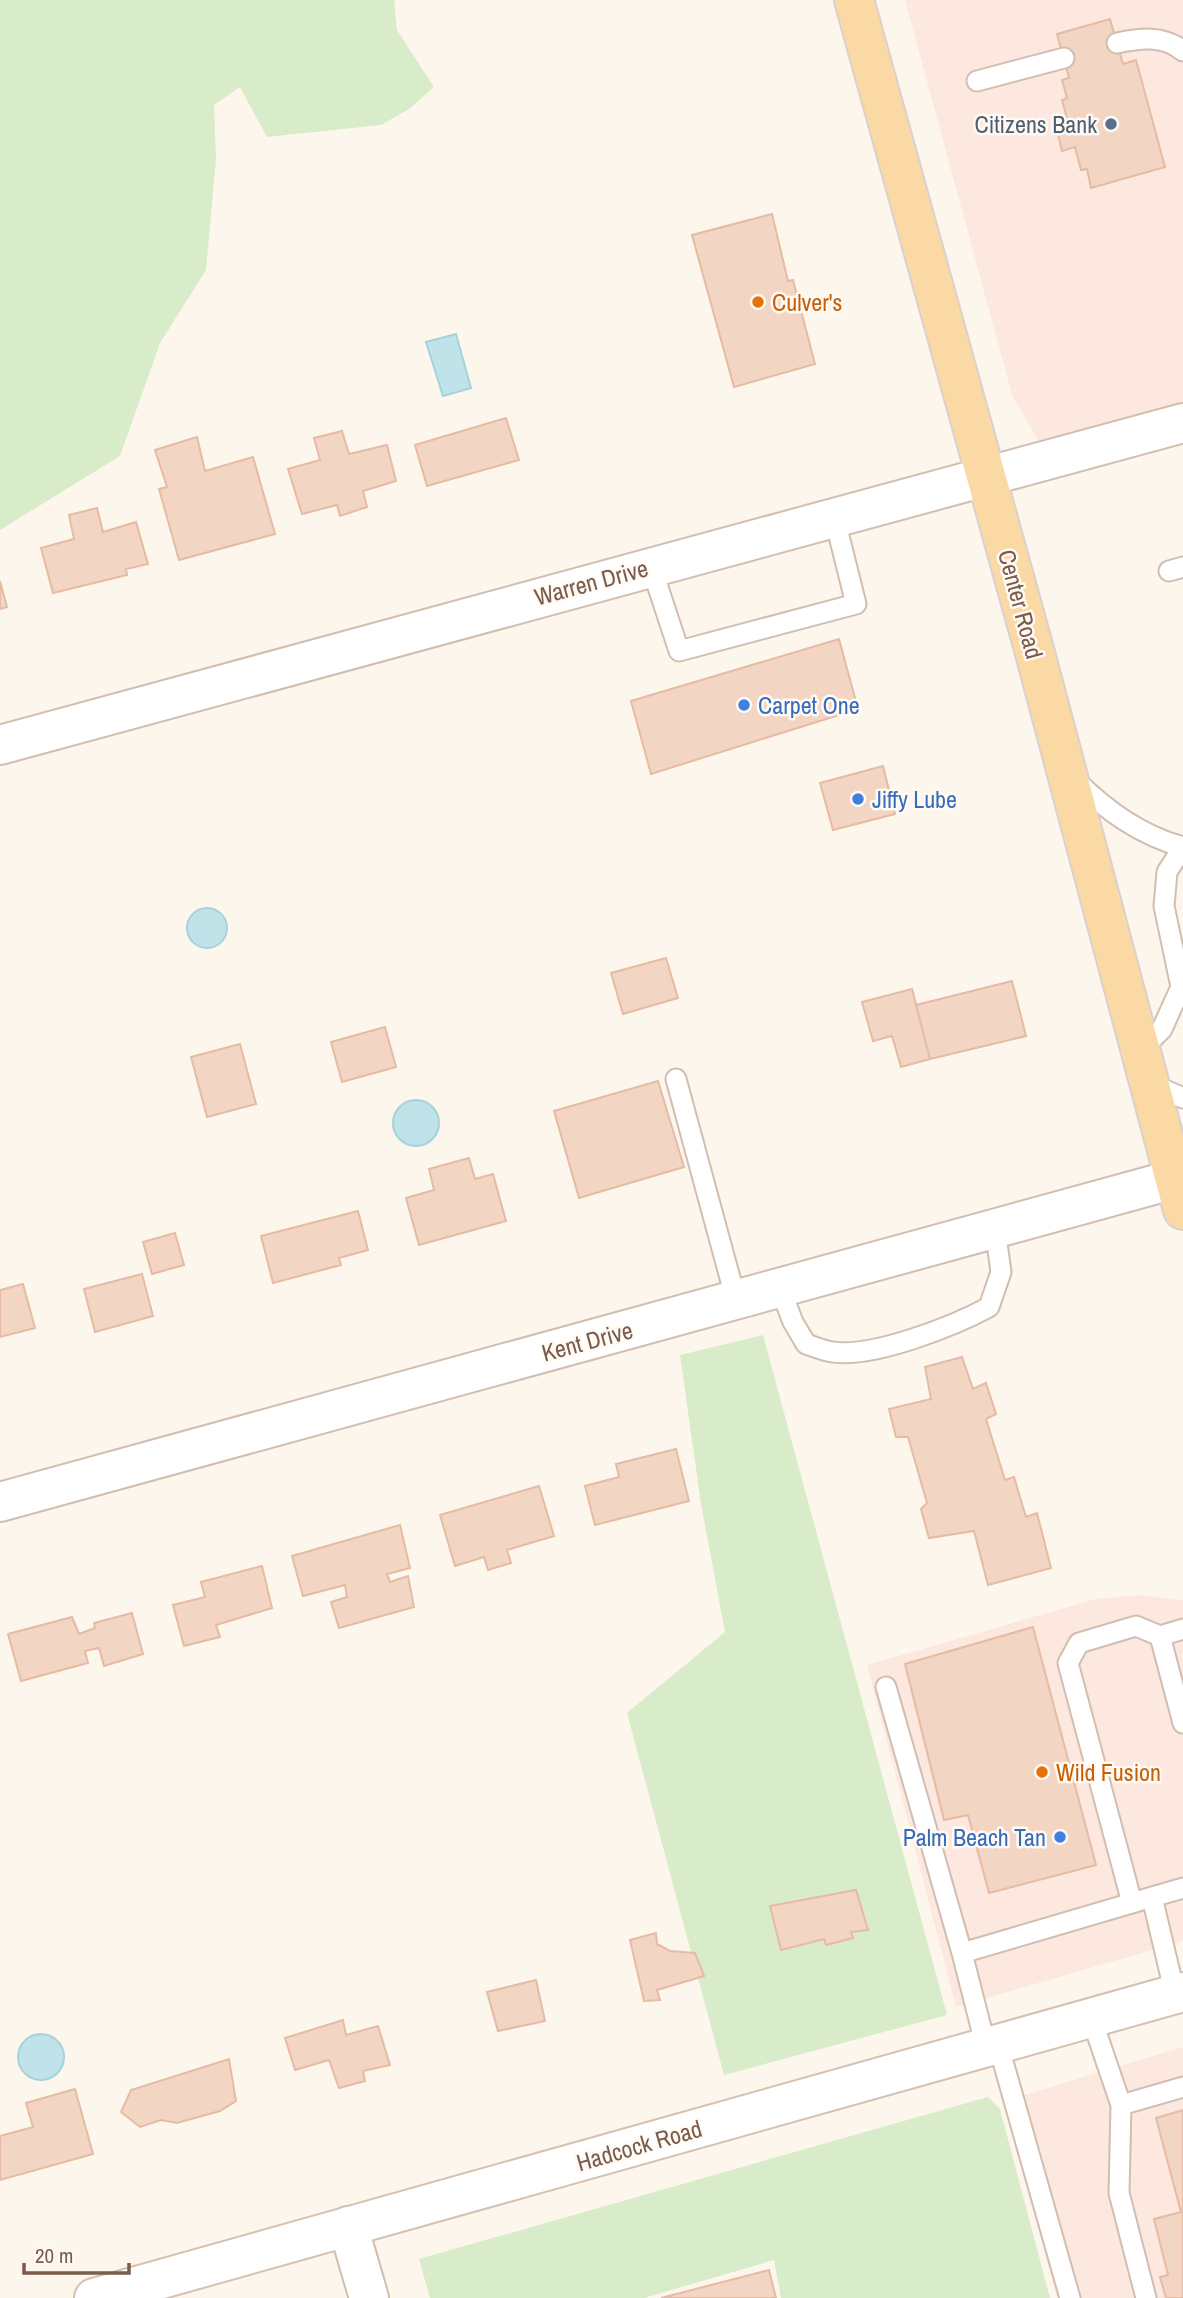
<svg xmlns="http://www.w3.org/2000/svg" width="1183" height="2298" viewBox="0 0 1183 2298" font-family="'Archivo Narrow',sans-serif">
	<rect width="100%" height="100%" fill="#fdf6ec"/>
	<path fill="#fde8e0" d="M 905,0 L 1183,0 L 1183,423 L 1049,460 L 1012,395 Z
		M 1139,1595 L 1183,1600 L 1183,1941 L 956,2007 L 867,1665 L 1096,1599 Z
		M 1183,2047 L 1183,2298 L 1057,2298 L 1004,2101 Z"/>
	<path fill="#d8ecc9" d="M 0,0 L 394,0 L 397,30 L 434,87 L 409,109 L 381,125 L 267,137 L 240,87 L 214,105 L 216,158 L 206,270 L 160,343 L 120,456 L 0,530 Z
		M 763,1335 L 947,2015 L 724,2075 L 627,1713 L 725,1632 L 701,1504 L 680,1355 Z
		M 988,2097 L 1000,2109 L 1050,2298 L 781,2298 L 774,2260 L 644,2298 L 430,2298 L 419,2259 Z"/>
	<path fill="#bfe3e8" stroke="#a5d3da" stroke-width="2" d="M 456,334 L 471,388 L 443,396 L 426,342 Z
		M187 928a20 20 0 1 1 40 0a20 20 0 1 1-40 0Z
		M393 1123a23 23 0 1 1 46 0a23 23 0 1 1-46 0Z
		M18 2057a23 23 0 1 1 46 0a23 23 0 1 1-46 0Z"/>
	<path fill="#f3d5c3" stroke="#e6bba3" stroke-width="2" d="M 1110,19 L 1123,64 L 1136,60 L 1165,167 L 1091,188 L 1087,169 L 1081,170 L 1075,147 L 1062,151 L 1056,126 L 1068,122 L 1062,100 L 1067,98 L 1062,80 L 1069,78 L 1057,34 Z
		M 772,214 L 788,281 L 793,280 L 815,364 L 734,387 L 692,235 Z
		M 506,418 L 519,460 L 427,486 L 415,445 Z
		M 342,431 L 349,454 L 387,445 L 396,481 L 363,491 L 367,507 L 340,516 L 337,505 L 302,514 L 288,469 L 320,460 L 314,438 Z
		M 197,437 L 205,471 L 253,457 L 275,534 L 179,560 L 159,489 L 167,487 L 155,450 Z
		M 97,508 L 103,532 L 136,522 L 148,564 L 126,569 L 127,575 L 53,593 L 41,548 L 74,539 L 69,515 Z
		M 0,581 L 7,607 L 0,609 Z
		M 839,639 L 858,709 L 651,774 L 631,701 Z
		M 883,766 L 895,814 L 833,830 L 820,783 Z
		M 666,958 L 678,998 L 623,1014 L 611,973 Z
		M 1012,981 L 1026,1036 L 930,1059 L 916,1005 Z
		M 912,989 L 930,1059 L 901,1067 L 892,1036 L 873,1041 L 862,1002 Z
		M 385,1027 L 396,1067 L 342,1082 L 331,1042 Z
		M 240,1044 L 256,1104 L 207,1117 L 191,1057 Z
		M 658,1081 L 684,1167 L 579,1198 L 554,1111 Z
		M 469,1158 L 475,1179 L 493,1174 L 506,1221 L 419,1245 L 406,1198 L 434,1190 L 429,1169 Z
		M 358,1211 L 368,1250 L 339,1258 L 341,1265 L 273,1283 L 261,1236 Z
		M 175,1233 L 184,1265 L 152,1274 L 143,1242 Z
		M 142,1274 L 153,1316 L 95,1332 L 84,1289 Z
		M 23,1284 L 35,1328 L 0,1337 L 0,1290 Z
		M 962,1357 L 973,1389 L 986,1383 L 996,1414 L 986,1419 L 1005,1480 L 1014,1477 L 1026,1517 L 1037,1513 L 1051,1568 L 988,1585 L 974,1531 L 929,1538 L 921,1509 L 927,1503 L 908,1437 L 896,1437 L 889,1409 L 931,1399 L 925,1367 Z
		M 676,1449 L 689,1501 L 595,1525 L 585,1486 L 619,1477 L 616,1464 Z
		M 539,1486 L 554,1536 L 507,1550 L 511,1563 L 488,1570 L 484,1557 L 455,1566 L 440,1515 Z
		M 400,1525 L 410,1568 L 387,1574 L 390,1582 L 408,1576 L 414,1607 L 339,1628 L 331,1602 L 347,1597 L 345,1585 L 303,1596 L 292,1556 Z
		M 262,1566 L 272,1608 L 216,1625 L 220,1637 L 184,1646 L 173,1605 L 205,1597 L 201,1582 Z
		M 132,1613 L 143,1654 L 104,1666 L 99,1648 L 85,1651 L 88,1663 L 21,1681 L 8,1634 L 72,1617 L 79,1634 L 95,1628 L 94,1623 Z
		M 1033,1627 L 1096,1865 L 989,1893 L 968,1815 L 944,1820 L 905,1664 Z
		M 856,1890 L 868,1930 L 851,1932 L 853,1938 L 826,1945 L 824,1939 L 781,1950 L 770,1906 Z
		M 656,1933 L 657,1944 L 670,1951 L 695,1953 L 704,1976 L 657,1990 L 660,2000 L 644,2001 L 630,1940 Z
		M 536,1980 L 545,2021 L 498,2031 L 487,1992 Z
		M 343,2020 L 346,2035 L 378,2026 L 390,2065 L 363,2071 L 365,2081 L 339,2088 L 329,2060 L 295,2070 L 285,2038 Z
		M 229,2059 L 236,2101 L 220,2111 L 177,2123 L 161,2120 L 140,2127 L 121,2112 L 131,2090 Z
		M 75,2089 L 93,2154 L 0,2180 L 0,2136 L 33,2127 L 26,2103 Z
		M 1183,2110 L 1183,2298 L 1166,2298 L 1160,2277 L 1168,2275 L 1154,2219 L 1181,2212 L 1156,2118 Z
		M 769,2270 L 776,2298 L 661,2298 Z"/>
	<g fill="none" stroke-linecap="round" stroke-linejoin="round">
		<defs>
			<path id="lane" d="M 1117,43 C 1141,38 1163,35 1183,51
				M 977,81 L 1064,58
				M 651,566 L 679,651 L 856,604 L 834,516
				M 1169,571 L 1183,567
				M 1075,780 C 1107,811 1140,835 1183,847
				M 1140,1051 L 1162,1029 L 1181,987 L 1164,906 L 1167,872 L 1183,847
				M 676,1079 L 736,1300
				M 1149,1083 L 1183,1098
				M 780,1288 L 793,1322 L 806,1344 C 815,1347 824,1351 833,1352 C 873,1358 954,1326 989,1307 L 1001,1272 L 995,1229
				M 1160,1636 L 1183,1723
				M 886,1687 L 962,1953 L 1132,1903 L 1068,1663 L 1079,1643 L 1136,1626 L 1160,1636 L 1183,1629
				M 1152,1897 L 1183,1888
				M 1132,1903 L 1152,1897 L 1175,1994
				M 962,1953 L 986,2047
				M 1091,2017 L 1121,2105 L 1119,2193 L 1146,2298
				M 998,2044 L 1070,2298
				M 1121,2105 L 1183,2087"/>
			<path id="street" d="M 0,745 L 1183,423
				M 0,1502 L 1175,1179
				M 348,2226 L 369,2298"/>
			<path id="secondary" d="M 94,2298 L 1183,1992"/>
			<path id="primary" d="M 854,0 L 1035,653 L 1183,1210"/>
		</defs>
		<use href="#lane" stroke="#d1beb0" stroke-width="23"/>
		<use href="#street" stroke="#d1beb0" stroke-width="42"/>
		<use href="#secondary" stroke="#d6c0b0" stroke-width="42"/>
		<use href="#primary" stroke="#dad1cd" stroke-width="42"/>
		<use href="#lane" stroke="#fff" stroke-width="19"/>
		<use href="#street" stroke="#fff" stroke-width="38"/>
		<use href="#secondary" stroke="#fff" stroke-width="38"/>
		<use href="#primary" stroke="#fbd9a5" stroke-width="38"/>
	</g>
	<circle fill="#5c6f8a" stroke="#fffaf3" stroke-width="2.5" cx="1111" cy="124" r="7"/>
	<g fill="#e8710a" stroke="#fffaf3" stroke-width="2.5">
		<circle cx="758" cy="302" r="7"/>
		<circle cx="1042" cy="1772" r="7"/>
	</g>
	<g fill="#3f7fe0" stroke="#fffaf3" stroke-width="2.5">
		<circle cx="744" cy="705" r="7"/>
		<circle cx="858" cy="799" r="7"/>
		<circle cx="1060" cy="1837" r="7"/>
	</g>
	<g text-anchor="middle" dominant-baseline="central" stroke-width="5" stroke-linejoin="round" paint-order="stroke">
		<g font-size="24" fill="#4e5e75" stroke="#fffaf3" text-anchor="end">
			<text x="1097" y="124">Citizens Bank</text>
		</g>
		<g font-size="24" fill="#c56008" stroke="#fffaf3" text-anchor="start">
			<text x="772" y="302">Culver's</text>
			<text x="1056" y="1772">Wild Fusion</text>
		</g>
		<g font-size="24" fill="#7a5c4d" stroke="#fffaf3">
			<text transform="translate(591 582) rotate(-15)">Warren Drive</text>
			<text transform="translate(1021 604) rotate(75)">Center Road</text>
			<text transform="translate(587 1341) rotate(-15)">Kent Drive</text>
			<text transform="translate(639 2145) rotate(-16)">Hadcock Road</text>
		</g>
		<g font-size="24" fill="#366cbe" stroke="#fffaf3" text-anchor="start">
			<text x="758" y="705">Carpet One</text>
			<text x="872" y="799">Jiffy Lube</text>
			<text x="1046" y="1837" text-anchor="end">Palm Beach Tan</text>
		</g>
	</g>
	<path d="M24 2263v10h105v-10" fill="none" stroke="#7a5c4d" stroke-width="3.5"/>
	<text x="35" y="2263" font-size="21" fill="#7a5c4d" stroke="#fffaf3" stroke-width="5" paint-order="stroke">20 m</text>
</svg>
